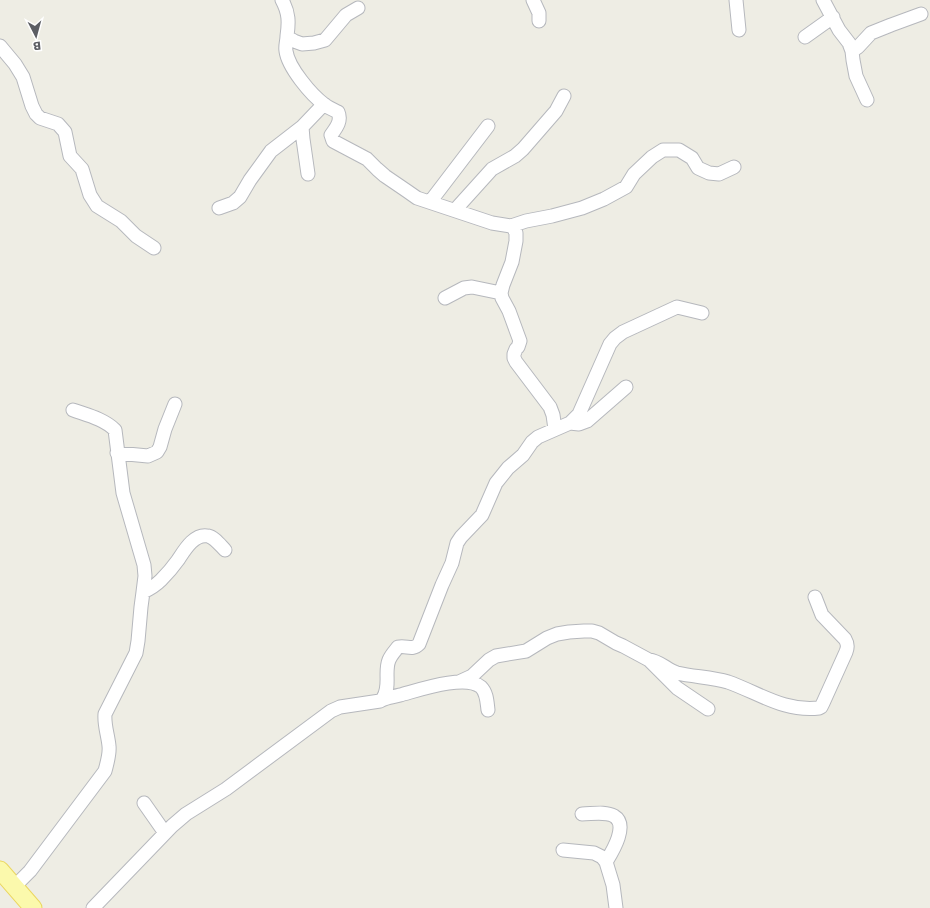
<svg xmlns="http://www.w3.org/2000/svg" width="930" height="908" viewBox="0 0 930 908" font-family="'DejaVu Sans',sans-serif">
	<rect width="100%" height="100%" fill="#eeede4"/>
	<g fill="none" stroke-linecap="round" stroke-linejoin="round">
		<defs>
			<path id="minor" d="M 282,0 C 289,13 289,22 287,36 C 287,41 285,46 286,51 C 288,67 311,95 325,105 C 329,108 334,110 338,112 C 342,121 336,128 331,135 L 333,141 L 367,159 L 377,169 L 385,176 L 407,191 L 417,198 L 492,223 L 511,226 L 514,229 L 516,233 L 516,241 L 512,262 L 503,285 L 501,293 L 502,298 L 509,311 L 520,341 L 518,347 L 516,349 L 514,354 L 514,358 L 516,362 L 550,407 L 553,415 L 555,429
				M 533,0 L 539,13 L 539,21
				M 736,0 L 739,30
				M 823,0 L 839,30 L 849,43 L 852,51 L 853,60 L 856,76 L 867,100
				M 287,37 L 294,41 L 302,44 L 314,43 L 325,40 L 346,15 L 358,8
				M 805,37 L 833,17
				M 0,46 L 15,64 L 23,77 L 32,106 L 36,114 L 40,118 L 58,124 L 65,132 L 70,156 L 82,169 L 90,195 L 97,206 L 121,221 L 136,236 L 154,248
				M 852,51 L 858,47 L 871,33 L 891,25 L 921,14
				M 302,127 L 303,139 L 308,174
				M 430,202 L 488,126
				M 219,208 L 233,203 L 240,197 L 250,180 L 271,151 L 302,127 L 324,104
				M 455,210 L 492,169 L 515,156 L 523,149 L 556,111 L 564,96
				M 511,226 L 526,221 L 552,216 L 582,208 L 604,199 L 626,187 L 634,174 L 652,157 L 663,150 L 679,150 L 692,158 L 698,168 L 709,173 L 719,174 L 734,167
				M 445,298 L 464,288 L 472,287 L 501,293
				M 570,423 L 579,424 L 587,421 L 626,387
				M 117,453 L 148,456 L 157,452 L 160,447 L 165,429 L 175,404
				M 143,592 C 150,589 156,585 161,580 C 167,574 173,567 178,560 C 184,551 194,533 208,536 C 214,537 220,545 225,550
				M 649,660 C 660,661 667,670 677,673 C 694,677 712,677 728,682 C 759,693 784,712 819,708 L 821,707 L 823,703 L 846,652 C 848,647 848,644 845,639 L 822,615 L 815,597
				M 459,682 L 472,676 L 489,660 L 496,656 L 526,651 L 547,638 L 557,634 L 569,632 L 584,631 L 592,631 L 599,633 L 616,643 L 623,646 L 649,660 L 677,688 L 708,709
				M 383,698 C 391,686 384,672 389,660 C 391,655 395,651 398,647 C 407,645 412,651 419,644 L 442,585 L 452,563 L 457,543 L 461,537 L 482,515 L 496,483 L 508,468 L 523,455 L 532,442 L 538,437 L 570,423 L 579,414 L 610,344 L 615,338 L 623,332 L 677,307 L 702,313
				M 144,803 L 165,833
				M 582,814 C 592,814 605,811 614,816 C 629,825 612,852 606,862
				M 563,850 L 594,853 L 602,857 L 606,862 L 613,885 L 616,908
				M 14,887 L 30,871 L 105,771 C 107,763 110,754 109,746 C 108,735 104,725 105,714 L 136,653 L 138,641 L 141,607 L 143,592 L 145,576 L 144,565 L 123,493 L 115,430 C 104,419 87,415 73,410
				M 93,908 L 172,826 L 186,814 L 226,789 L 331,711 L 340,707 L 380,701 C 386,697 393,697 400,695 C 419,690 465,674 481,687 C 487,693 487,702 488,710"/>
			<path id="major" d="M 0,870 L 33,908"/>
		</defs>
		<use href="#minor" stroke="#b6b8bd" stroke-width="15"/>
		<use href="#major" stroke="#ebd760" stroke-width="19"/>
		<use href="#minor" stroke="#fff" stroke-width="13"/>
		<use href="#major" stroke="#fbf9ac" stroke-width="17"/>
	</g>
	<g transform="translate(36 36) rotate(174)" stroke="#ffffff" stroke-width="3" paint-order="stroke">
	<path d="M0-3L7 15L0 10L-7 15Z" fill="#5c5e64"/>
	<text y="-6" font-size="11" font-weight="bold" text-anchor="middle" fill="#5c5e64">B</text>
	</g>
</svg>
